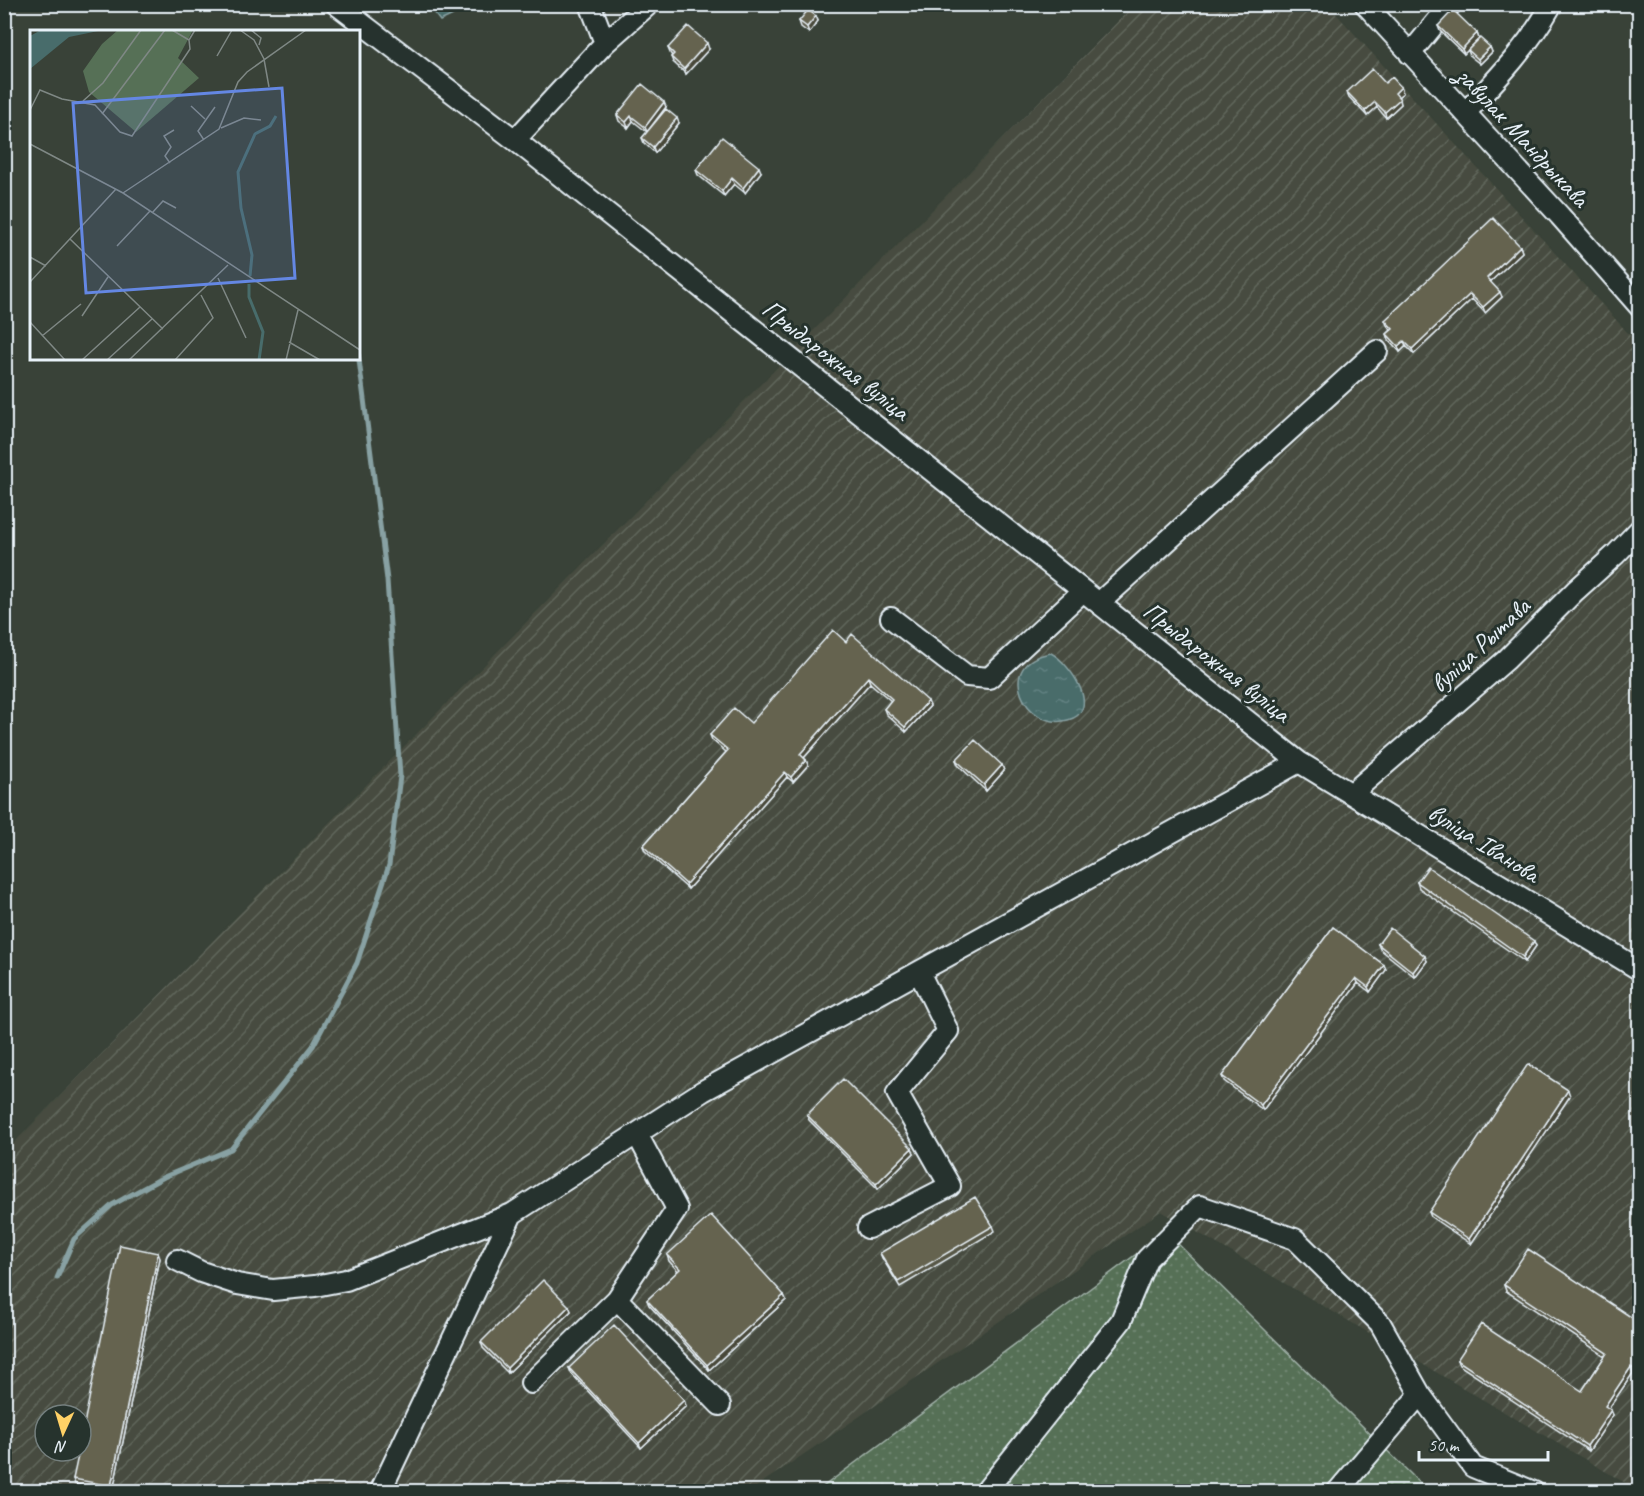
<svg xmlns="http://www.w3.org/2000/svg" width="1644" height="1496" viewBox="0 0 1644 1496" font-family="Caveat,sans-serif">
	<defs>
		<pattern id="industrial-furrows" width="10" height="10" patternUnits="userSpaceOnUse" patternTransform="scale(1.5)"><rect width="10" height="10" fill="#464c3f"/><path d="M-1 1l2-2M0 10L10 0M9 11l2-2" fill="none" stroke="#61665c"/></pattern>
		<pattern id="garden-dots" width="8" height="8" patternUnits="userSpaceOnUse" patternTransform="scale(1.5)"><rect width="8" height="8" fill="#567056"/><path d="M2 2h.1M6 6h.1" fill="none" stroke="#6e856f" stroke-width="1.8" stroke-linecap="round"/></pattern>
		<pattern id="water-ripples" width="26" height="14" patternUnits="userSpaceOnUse" patternTransform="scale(1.5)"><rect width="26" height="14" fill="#486c6b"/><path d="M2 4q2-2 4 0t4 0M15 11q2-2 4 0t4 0" fill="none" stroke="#628181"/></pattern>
	</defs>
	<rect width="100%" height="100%" fill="#394238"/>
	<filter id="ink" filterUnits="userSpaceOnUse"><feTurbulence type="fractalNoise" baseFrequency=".0167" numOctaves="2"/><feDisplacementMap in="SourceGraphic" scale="12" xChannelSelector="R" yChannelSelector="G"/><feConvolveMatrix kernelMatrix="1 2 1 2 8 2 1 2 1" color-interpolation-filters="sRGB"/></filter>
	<g filter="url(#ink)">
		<path fill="url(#industrial-furrows)" fill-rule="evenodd" d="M 1134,5 L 1328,5 L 1639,345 L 1639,1491 L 1161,1211 L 750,1491 L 5,1492 L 5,1152 ZM 45,1415 L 81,1415 L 81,1451 L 45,1451 Z"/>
		<path fill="url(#garden-dots)" stroke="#9fb0a7" stroke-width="1.5" d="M 1166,1232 L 1428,1491 L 816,1492 Z"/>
		<path fill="url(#water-ripples)" stroke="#88a1a3" stroke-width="1.5" d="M 428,5 L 452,5 L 453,15 L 440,21 Z
			M 1051,653 C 1070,663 1103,711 1068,720 C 1025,732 992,662 1051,653 Z"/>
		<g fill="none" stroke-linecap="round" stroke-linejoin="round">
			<path stroke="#88a1a3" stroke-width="5" d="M 57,1278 L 74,1239 L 112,1205 L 164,1177 L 231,1149 L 313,1046 L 357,963 L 389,865 L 400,776 L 387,580 L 358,352"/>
			<defs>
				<path id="minor" d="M 336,4 L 515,140 L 1299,762 L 1640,970
					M 590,4 L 605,43
					M 1365,4 L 1560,216 L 1640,307
					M 1410,54 L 1451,4
					M 1465,113 C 1498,78 1528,47 1552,4
					M 515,140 L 605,43 L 649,4
					M 1099,603 L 1377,351
					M 891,618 L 967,676 L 989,678 L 1083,591
					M 1352,793 L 1506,660 L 1575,591 L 1616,554 L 1640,529
					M 868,1228 L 950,1186 L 897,1093 L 948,1031 L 919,972
					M 177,1260 L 201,1272 L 237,1284 L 273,1290 L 315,1286 L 346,1280 L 512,1214
					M 617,1299 L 720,1405
					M 531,1383 L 617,1299 L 677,1209 L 637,1134
					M 380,1492 L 512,1214 L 703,1091 L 1299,762
					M 985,1492 L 1121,1321 L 1147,1259 L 1200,1206 L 1295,1239 L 1380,1323 L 1420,1394 L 1473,1467 L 1534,1492
					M 1337,1492 L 1420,1394"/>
			</defs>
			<use href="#minor" stroke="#e8f1f8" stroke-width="24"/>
			<use href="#minor" stroke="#26332d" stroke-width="20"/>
		</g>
		<path fill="#575645" stroke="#e8f1f8" stroke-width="1.5" d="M 816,16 L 818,21 L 809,33 L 801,27 L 799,21 Z
			M 1438,26 L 1477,33 L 1479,39 L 1464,54 L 1440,31 Z
			M 1490,47 L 1492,52 L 1480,64 L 1470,56 L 1468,50 Z
			M 668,48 L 709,49 L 686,74 L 673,62 L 671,57 L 672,56 L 670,53 Z
			M 1385,83 L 1401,87 L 1403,93 L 1398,97 L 1401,104 L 1386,118 L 1377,107 L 1367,116 L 1349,97 L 1347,92 Z
			M 666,107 L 656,121 L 679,123 L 655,153 L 644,143 L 642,138 L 647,132 L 633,121 L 628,128 L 619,121 L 617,115 Z
			M 696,170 L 761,172 L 745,193 L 734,184 L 724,196 L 698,175 Z
			M 1520,246 L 1522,252 L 1490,282 L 1502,297 L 1485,313 L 1472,299 L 1414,354 L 1406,346 L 1400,352 L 1389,340 L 1387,334 L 1391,330 L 1387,325 L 1385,320 Z
			M 846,642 L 930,706 L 906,732 L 886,714 L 884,709 L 891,701 L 870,683 L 804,758 L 806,760 L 808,765 L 793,782 L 787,777 L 688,889 L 645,851 L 643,846 L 726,752 L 712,740 L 710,735 L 751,723 Z
			M 956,760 L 1002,765 L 1004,771 L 986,791 L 958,765 Z
			M 1417,882 L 1536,946 L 1525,962 L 1419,888 Z
			M 1333,927 L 1384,965 L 1386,970 L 1370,992 L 1358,983 L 1263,1110 L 1224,1081 L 1222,1076 Z
			M 1378,944 L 1427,961 L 1415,977 L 1380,949 Z
			M 1570,1096 L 1471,1244 L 1431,1217 L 1429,1212 Z
			M 807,1115 L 912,1148 L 914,1153 L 878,1189 L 809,1120 Z
			M 993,1226 L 995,1231 L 900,1287 L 882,1258 L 880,1253 Z
			M 667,1255 L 784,1295 L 786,1300 L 709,1370 L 649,1305 L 647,1300 L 678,1271 L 669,1261 Z
			M 160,1258 L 113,1491 L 75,1484 L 73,1479 Z
			M 1504,1285 L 1640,1323 L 1640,1377 L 1633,1373 L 1609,1408 L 1613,1415 L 1589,1451 L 1459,1365 L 1457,1360 L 1582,1391 L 1605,1356 L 1506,1291 Z
			M 569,1306 L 571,1311 L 508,1373 L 483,1348 L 481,1342 Z
			M 569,1368 L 684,1400 L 686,1406 L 641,1448 L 571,1373 Z"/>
		<path fill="#474638" stroke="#e8f1f8" stroke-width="1.5" d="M 816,16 L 818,21 L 809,33 L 807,27 Z
			M 1477,33 L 1479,39 L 1464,54 L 1462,49 Z
			M 707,43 L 709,49 L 686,74 L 684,69 Z
			M 1490,47 L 1492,52 L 1480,64 L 1478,59 Z
			M 1401,87 L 1403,93 L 1396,98 L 1395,93 Z
			M 1400,99 L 1401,104 L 1386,118 L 1385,112 Z
			M 664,102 L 666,107 L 647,132 L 645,127 Z
			M 1375,102 L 1377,107 L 1367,116 L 1365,111 Z
			M 631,116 L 633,121 L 628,128 L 626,122 Z
			M 677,118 L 679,123 L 655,153 L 653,147 Z
			M 759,167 L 761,172 L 745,193 L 743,188 Z
			M 732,178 L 734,184 L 724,196 L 722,191 Z
			M 1520,246 L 1522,252 L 1489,283 L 1487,278 Z
			M 1500,292 L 1502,297 L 1485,313 L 1483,307 Z
			M 1470,294 L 1472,299 L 1414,354 L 1412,349 Z
			M 1404,341 L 1406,346 L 1400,352 L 1398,346 Z
			M 868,677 L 870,683 L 802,760 L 800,754 Z
			M 928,701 L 930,706 L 906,732 L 905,727 Z
			M 806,760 L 808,765 L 793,782 L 791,777 Z
			M 1002,765 L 1004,771 L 986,791 L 984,785 Z
			M 785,772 L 787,777 L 688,889 L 686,884 Z
			M 1534,941 L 1536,946 L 1525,962 L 1523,957 Z
			M 1425,956 L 1427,961 L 1415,977 L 1413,972 Z
			M 1384,965 L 1386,970 L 1370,992 L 1368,987 Z
			M 1356,978 L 1358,983 L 1263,1110 L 1261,1105 Z
			M 1568,1090 L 1570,1096 L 1471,1244 L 1469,1239 Z
			M 912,1148 L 914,1153 L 878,1189 L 876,1184 Z
			M 158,1253 L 160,1258 L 113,1491 L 111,1486 Z
			M 784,1295 L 786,1300 L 709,1370 L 707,1365 Z
			M 569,1306 L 571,1311 L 508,1373 L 507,1368 Z
			M 1631,1367 L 1633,1373 L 1607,1411 L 1605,1406 Z
			M 684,1400 L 686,1406 L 641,1448 L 639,1443 Z
			M 1611,1410 L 1613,1415 L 1589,1451 L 1587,1446 Z"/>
		<path fill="#656450" stroke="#e8f1f8" stroke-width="1.5" d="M 808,10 L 816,16 L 807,27 L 799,21 Z
			M 1453,10 L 1477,33 L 1462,49 L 1438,26 Z
			M 688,26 L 707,43 L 684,69 L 671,57 L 674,54 L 668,48 Z
			M 1480,38 L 1490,47 L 1478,59 L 1468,50 Z
			M 1372,69 L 1385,83 L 1392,77 L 1401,87 L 1395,93 L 1400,99 L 1385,112 L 1375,102 L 1365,111 L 1347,92 Z
			M 642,84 L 664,102 L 645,127 L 631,116 L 626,122 L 617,115 Z
			M 666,109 L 677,118 L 653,147 L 642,138 Z
			M 722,137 L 759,167 L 743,188 L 732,178 L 722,191 L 696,170 Z
			M 1493,218 L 1520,246 L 1487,278 L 1500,292 L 1483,307 L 1470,294 L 1412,349 L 1404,341 L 1398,346 L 1387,334 L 1393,329 L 1385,320 Z
			M 833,630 L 846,642 L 852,634 L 928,701 L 905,727 L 884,709 L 892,699 L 868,677 L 800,754 L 806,760 L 791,777 L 785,772 L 686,884 L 643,846 L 728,750 L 710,735 L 734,708 L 751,723 Z
			M 975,740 L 1002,765 L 984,785 L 956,760 Z
			M 1428,867 L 1534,941 L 1523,957 L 1417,882 Z
			M 1333,927 L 1384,965 L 1368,987 L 1356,978 L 1261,1105 L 1222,1076 Z
			M 1390,928 L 1425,956 L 1413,972 L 1378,944 Z
			M 1528,1064 L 1568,1090 L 1469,1239 L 1429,1212 Z
			M 843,1079 L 912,1148 L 876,1184 L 807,1115 Z
			M 975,1197 L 993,1226 L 898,1282 L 880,1253 Z
			M 711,1215 L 784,1295 L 707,1365 L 647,1300 L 680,1269 L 667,1255 Z
			M 120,1245 L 158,1253 L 111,1486 L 73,1479 L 79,1451 L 81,1451 L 81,1439 Z
			M 1528,1249 L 1640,1323 L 1640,1373 L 1631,1367 L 1605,1406 L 1611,1410 L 1587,1446 L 1457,1360 L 1481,1324 L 1582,1391 L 1607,1353 L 1504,1285 Z
			M 543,1280 L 569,1306 L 507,1368 L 481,1342 Z
			M 614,1325 L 684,1400 L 639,1443 L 569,1368 Z"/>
	</g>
	<g text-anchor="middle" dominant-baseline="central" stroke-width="6" stroke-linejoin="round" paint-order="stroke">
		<g font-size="26" fill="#e8f1f8" stroke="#26332d">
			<text transform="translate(1523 137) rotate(47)">завулак Мандрыкава</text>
			<text transform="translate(836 360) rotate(38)">Прыдарожная вуліца</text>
			<text transform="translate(1480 645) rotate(-43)">вуліца Рытава</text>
			<text transform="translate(1217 662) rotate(38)">Прыдарожная вуліца</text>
			<text transform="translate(1484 843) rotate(32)">вуліца Іванова</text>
		</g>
	</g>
	<g transform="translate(30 30)">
		<rect width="330" height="330" fill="#394238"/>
		<path d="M 88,0 L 163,0 L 148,28 L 169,48 L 106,102 L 59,62 L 53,41 L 72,14 Z" fill="#567056"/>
		<path d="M 11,0 L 73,0 L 39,7 L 0,39 L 0,6 Z" fill="#486c6b"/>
		<path fill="none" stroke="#486c6b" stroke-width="3" d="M 220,246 L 222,225 L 211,178 L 208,142 L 225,104 L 240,96 L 246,86M 219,254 L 219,267 L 233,302 L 229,330"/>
		<path fill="none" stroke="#7f8885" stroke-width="1.5" d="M 142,0 L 159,10M 210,0 L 224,10 L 234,29 L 239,57M 221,0 L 231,8 L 229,15M 187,26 L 202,0M 53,71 L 73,53 L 111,0M 161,76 L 175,89M 0,80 L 10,60 L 32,69 L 65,75 L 90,102 L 102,106 L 160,19 L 159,10 L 165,0M 72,84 L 135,0M 191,98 L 214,88 L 231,90M 174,110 L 168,101 L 185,77M 0,114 L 93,163 L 330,320M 140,133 L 135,126 L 141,117 L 134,106 L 144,100M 93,163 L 189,99 L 208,52 L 217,42 L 276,0M 122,183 L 133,171 L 146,178M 40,209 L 133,299M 87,216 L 120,181M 0,227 L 16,236M 188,248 L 216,308M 0,252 L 86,159M 52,286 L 78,247M 0,292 L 35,330M 12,306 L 51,274M 259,312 L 290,330M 52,330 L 110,277M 77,330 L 122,289M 99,330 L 198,235M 145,330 L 183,288 L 171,265M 256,330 L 268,280"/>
		<path fill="#6487e3" fill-opacity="0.15" stroke="#6487e3" stroke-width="3" d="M 252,58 L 265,248 L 56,263 L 43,73 Z"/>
		<rect width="330" height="330" fill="none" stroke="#e8f1f8" stroke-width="3"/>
	</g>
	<rect width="1644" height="1496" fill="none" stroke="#26332d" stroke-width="24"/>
	<rect x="12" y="12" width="1620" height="1472" fill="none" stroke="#e8f1f8" stroke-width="2" filter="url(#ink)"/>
	<g transform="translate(63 1433) rotate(184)"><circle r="28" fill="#26332d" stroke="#747f7e" stroke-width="1.5"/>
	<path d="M0-4.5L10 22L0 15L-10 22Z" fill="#ffd166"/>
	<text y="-9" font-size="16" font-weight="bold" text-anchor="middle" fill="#e8f1f8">N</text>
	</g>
	<path d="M1419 1451v9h129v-9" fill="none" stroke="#e8f1f8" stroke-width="3"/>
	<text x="1428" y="1451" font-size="18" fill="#e8f1f8" stroke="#26332d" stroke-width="4.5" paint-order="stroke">50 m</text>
</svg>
